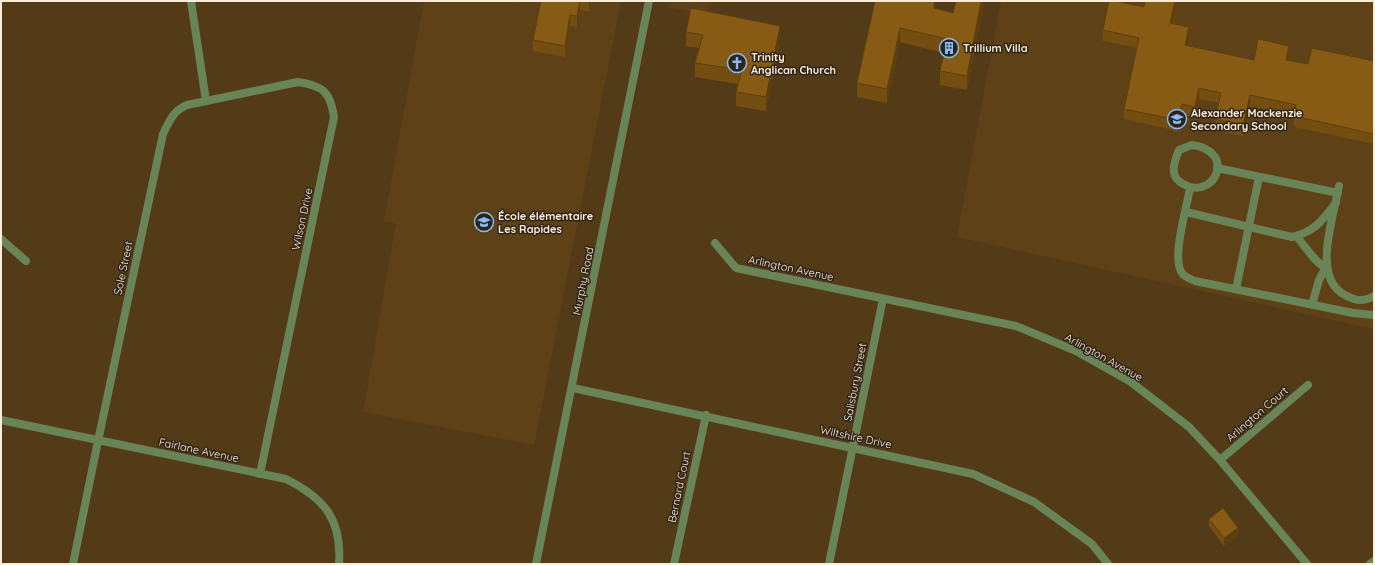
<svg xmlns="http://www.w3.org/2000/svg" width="1375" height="565" viewBox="0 0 1375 565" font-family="Quicksand,sans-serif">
	<rect width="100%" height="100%" fill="#533b18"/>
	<path fill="#5e4117" d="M 424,1 L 621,1 L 534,445 L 363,412 L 396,224 L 384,221 Z
		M 670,1 L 710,1 L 707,15 L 668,7 Z
		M 1001,1 L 1374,1 L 1374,329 L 957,237 Z"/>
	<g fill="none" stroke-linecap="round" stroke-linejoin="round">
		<path stroke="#698557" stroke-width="8" d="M 191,1 L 206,101
			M 1192,145 C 1239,151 1213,205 1180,182 C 1169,174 1175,160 1179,150 Z
			M 1217,168 L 1338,193
			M 1339,186 C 1334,216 1311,278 1345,295 C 1356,301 1363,302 1374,296
			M 1190,188 C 1187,207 1171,258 1182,273 C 1184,277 1191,279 1195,281 L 1353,313 L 1374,315
			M 1186,212 L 1292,237 C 1314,232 1322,221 1336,203
			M 1296,236 C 1304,244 1316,265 1326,267 L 1319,280 L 1312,305
			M 1,239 L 26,261
			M 715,243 L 736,268 L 1016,326 L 1076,351 L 1131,382 L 1189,427 L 1220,460 L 1307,564
			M 1236,289 L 1259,177
			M 573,388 L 973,474 L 1034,502 L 1092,544 L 1108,564
			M 1,420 L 286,479 C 324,498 342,519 339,564
			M 1220,460 L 1308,385
			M 73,564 L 98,441 L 163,134 C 170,120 173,111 187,105 L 298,82 C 323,86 330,91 334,117 L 260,474
			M 674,564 L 706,415
			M 829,564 L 883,299
			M 1370,564 L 1374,561"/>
		<path stroke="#698557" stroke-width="8" d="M 536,564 L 649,1"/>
	</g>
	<path fill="#744e11" d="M 508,1 L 519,1 L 519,3 Z
		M 541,1 L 591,1 L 589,12 L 580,10 L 577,27 L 570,26 L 565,57 L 533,51 L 533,40 Z
		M 875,1 L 934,8 L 953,13 L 983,1 L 983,7 L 967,90 L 940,85 L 940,71 L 944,53 L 900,42 L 887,103 L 857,97 L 857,83 Z
		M 1145,1 L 1177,1 L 1173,23 L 1189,38 L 1187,46 L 1254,60 L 1289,57 L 1289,60 L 1308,64 L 1374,61 L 1374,144 L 1294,127 L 1294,115 L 1250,106 L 1243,136 L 1215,130 L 1215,119 L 1219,103 L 1199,99 L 1195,117 L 1182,115 L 1178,131 L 1124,119 L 1124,109 L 1137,48 L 1103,41 L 1103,30 L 1144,7 Z
		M 1274,1 L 1285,1 L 1285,3 Z
		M 686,32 L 780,40 L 766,111 L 736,106 L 736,92 L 738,84 L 695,77 L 695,63 L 699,48 L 686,46 Z
		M 1209,519 L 1238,536 L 1224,546 L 1209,526 Z"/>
	<path fill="#5e400e" d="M 580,1 L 580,10 L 577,27 L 577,16 Z
		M 589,1 L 591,1 L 589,12 Z
		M 981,1 L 983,1 L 983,7 L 967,90 L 967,76 Z
		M 1175,1 L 1177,1 L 1170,34 L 1170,23 Z
		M 570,15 L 570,26 L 565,57 L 565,46 Z
		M 780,26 L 780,40 L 766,111 L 766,97 Z
		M 1189,27 L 1189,38 L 1185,56 L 1185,45 Z
		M 900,28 L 900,42 L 887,103 L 887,89 Z
		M 1289,46 L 1289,57 L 1286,71 L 1286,60 Z
		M 1199,88 L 1199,99 L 1195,117 L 1195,107 Z
		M 1250,95 L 1250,106 L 1243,136 L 1243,125 Z
		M 1182,104 L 1182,115 L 1178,131 L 1178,120 Z
		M 1238,528 L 1238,536 L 1224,546 L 1224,538 Z"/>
	<path fill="#875b14" stroke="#5e400e" d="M 541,1 L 580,1 L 577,16 L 570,15 L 565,46 L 533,40 Z
		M 875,1 L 934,1 L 934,8 L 953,13 L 956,1 L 981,1 L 967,76 L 940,71 L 947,39 L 900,28 L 887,89 L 857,83 Z
		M 1109,1 L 1115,1 L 1144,7 L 1145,1 L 1175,1 L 1170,23 L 1189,27 L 1185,45 L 1254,60 L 1258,39 L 1289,46 L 1286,60 L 1308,64 L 1312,48 L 1374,61 L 1374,134 L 1294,116 L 1296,105 L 1250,95 L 1243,125 L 1215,119 L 1221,93 L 1199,88 L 1195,107 L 1182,104 L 1178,120 L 1124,109 L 1139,38 L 1103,30 Z
		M 691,8 L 780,26 L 766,97 L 736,92 L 742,70 L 695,63 L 703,35 L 686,32 Z
		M 1223,508 L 1238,528 L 1224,538 L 1209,519 Z"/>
	<defs>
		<symbol id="building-ring" viewBox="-11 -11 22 22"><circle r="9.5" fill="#2f2416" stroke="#86bbfb" stroke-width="1.5"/><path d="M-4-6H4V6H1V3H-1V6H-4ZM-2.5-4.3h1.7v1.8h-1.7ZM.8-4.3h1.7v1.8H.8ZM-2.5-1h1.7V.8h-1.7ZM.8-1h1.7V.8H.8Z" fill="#86bbfb"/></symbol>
		<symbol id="church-ring" viewBox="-11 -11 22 22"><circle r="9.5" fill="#2f2416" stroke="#86bbfb" stroke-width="1.5"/><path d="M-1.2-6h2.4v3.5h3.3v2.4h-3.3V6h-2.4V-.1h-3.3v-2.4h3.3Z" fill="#86bbfb"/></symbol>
		<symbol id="school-ring" viewBox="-11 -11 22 22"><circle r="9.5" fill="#2f2416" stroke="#86bbfb" stroke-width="1.5"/><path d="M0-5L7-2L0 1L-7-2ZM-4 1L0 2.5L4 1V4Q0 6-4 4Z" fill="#86bbfb"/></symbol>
	</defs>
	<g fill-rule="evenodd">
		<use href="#building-ring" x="938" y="37" width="22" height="22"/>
		<use href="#church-ring" x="726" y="52" width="22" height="22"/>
		<use href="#school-ring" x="1166" y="108" width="22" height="22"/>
		<use href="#school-ring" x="473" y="211" width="22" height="22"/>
	</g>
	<g text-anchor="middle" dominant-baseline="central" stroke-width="3" stroke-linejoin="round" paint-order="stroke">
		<g font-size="11" font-weight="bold" fill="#fcedda" stroke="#2f2416" text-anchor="start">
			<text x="963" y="48">Trillium Villa</text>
			<text x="751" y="57">Trinity<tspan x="751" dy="13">Anglican Church</tspan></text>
			<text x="1191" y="113">Alexander Mackenzie<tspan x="1191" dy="13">Secondary School</tspan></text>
			<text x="498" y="216">École élémentaire<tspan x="498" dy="13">Les Rapides</tspan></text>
		</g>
		<g font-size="11" fill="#fcedda" stroke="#2f2416">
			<text transform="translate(302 219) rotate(-78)">Wilson Drive</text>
			<text transform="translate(123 268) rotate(-78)">Sole Street</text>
			<text transform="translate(791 268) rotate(12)">Arlington Avenue</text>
			<text transform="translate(583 281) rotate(-79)">Murphy Road</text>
			<text transform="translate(1104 357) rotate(29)">Arlington Avenue</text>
			<text transform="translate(855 382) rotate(-79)">Salisbury Street</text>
			<text transform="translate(1257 414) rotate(-41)">Arlington Court</text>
			<text transform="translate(856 437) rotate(12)">Wiltshire Drive</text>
			<text transform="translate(199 450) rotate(12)">Fairlane Avenue</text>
			<text transform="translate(679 487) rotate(-78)">Bernard Court</text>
		</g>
	</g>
	<rect width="1375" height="565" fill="none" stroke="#fcedda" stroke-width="4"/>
</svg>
